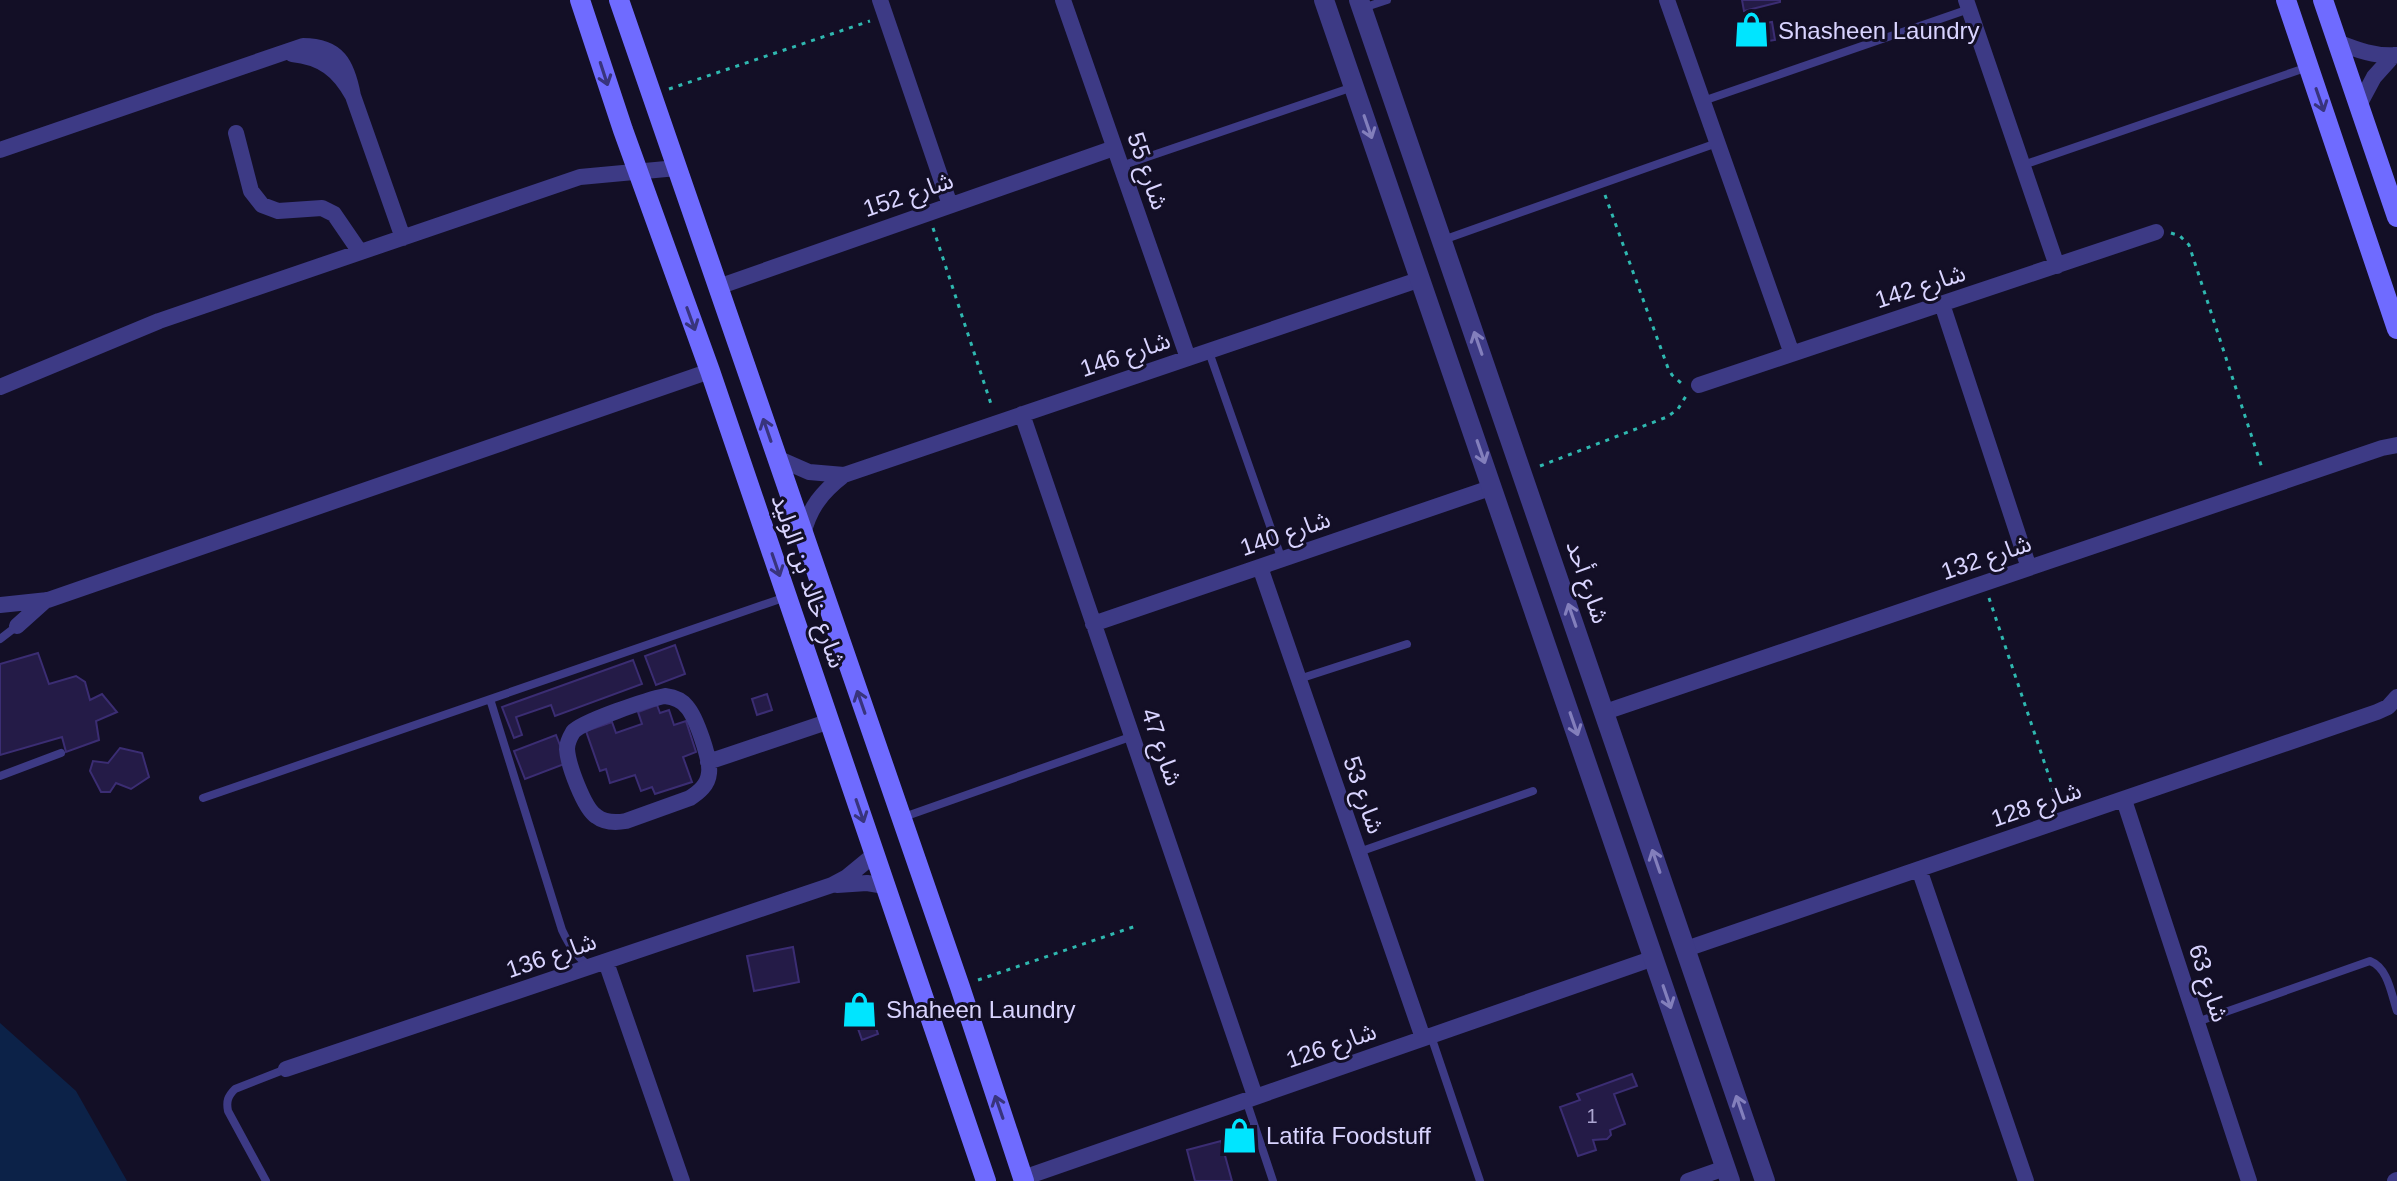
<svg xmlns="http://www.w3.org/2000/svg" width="2397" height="1181" viewBox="0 0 2397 1181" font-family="Helvetica,'Noto Sans Arabic',sans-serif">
	<rect width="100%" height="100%" fill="#130f26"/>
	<path fill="#0c2248" d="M 0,1023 L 76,1091 L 127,1181 L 0,1181 Z"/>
	<path fill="#241b47" stroke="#3b2d73" stroke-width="2" d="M 1742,0 L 1780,0 L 1780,2 L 1744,11 Z
		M 1772,22 L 1775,40 L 1749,44 L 1747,26 Z
		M 675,645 L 685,674 L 656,685 L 645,656 Z
		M 38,653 L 49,684 L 76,676 L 85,682 L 90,700 L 102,694 L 117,712 L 96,721 L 99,740 L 66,752 L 62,737 L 0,755 L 0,664 Z
		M 633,660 L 642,684 L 555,716 L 551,705 L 516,717 L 522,735 L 514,738 L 502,707 Z
		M 767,694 L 772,710 L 757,715 L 752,699 Z
		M 657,705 L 660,713 L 669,710 L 674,725 L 686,721 L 696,752 L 683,757 L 692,782 L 655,794 L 652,787 L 641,791 L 635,775 L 610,783 L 606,769 L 600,771 L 586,731 L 612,722 L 616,733 L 642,724 L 638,712 Z
		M 556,735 L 567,763 L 525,779 L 514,751 Z
		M 120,748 L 142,753 L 149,777 L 131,789 L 116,783 L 110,792 L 101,792 L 90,771 L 93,761 L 108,763 Z
		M 793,947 L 799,982 L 754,991 L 747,956 Z
		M 866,1000 L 878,1034 L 862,1040 L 850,1006 Z
		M 1632,1074 L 1637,1086 L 1614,1094 L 1625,1124 L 1610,1130 L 1611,1135 L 1607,1139 L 1593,1140 L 1596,1150 L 1578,1156 L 1560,1107 L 1580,1100 L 1577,1094 Z
		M 1245,1126 L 1252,1149 L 1239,1153 L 1232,1130 Z
		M 1221,1141 L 1232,1181 L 1195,1181 L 1187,1150 Z"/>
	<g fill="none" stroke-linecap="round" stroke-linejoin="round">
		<path stroke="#2fb8b0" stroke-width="3" stroke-dasharray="4 6" stroke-linecap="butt" d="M 669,89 L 870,21
			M 1605,195 L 1668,368 L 1672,375 L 1681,383
			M 933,228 L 992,407
			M 2171,233 L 2180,236 L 2189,245 L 2263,471
			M 1540,466 L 1667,417 L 1678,409 L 1686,396
			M 1989,598 L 2058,803
			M 978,980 L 1136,926"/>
		<path stroke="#3d3a85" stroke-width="8" d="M 1363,8 L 1387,0
			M 1703,101 L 1969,9
			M 2023,165 L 2308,67
			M 1121,166 L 1353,87
			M 1443,240 L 1717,143
			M 1209,352 L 1282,560
			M 0,639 L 17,626
			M 1299,679 L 1407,644
			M 490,699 L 562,930 C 569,945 576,956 589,966
			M 0,776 L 61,753
			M 203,798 L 786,597
			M 901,818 L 1133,736
			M 1359,852 L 1533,791
			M 2197,1022 L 2370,961 C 2388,968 2391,993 2397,1011
			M 1431,1036 L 1480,1181
			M 1246,1100 L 1273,1181
			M 266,1181 L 228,1111 C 226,1101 228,1096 235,1089 L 286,1069"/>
		<path stroke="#3d3a85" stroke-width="16" d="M 880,0 L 950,205
			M 1063,0 L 1188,358
			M 1667,0 L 1792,354
			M 1966,0 L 2057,266
			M 2337,42 C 2357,50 2376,57 2397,55
			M 292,54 C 322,57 339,70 353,96 L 403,238
			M 2359,105 L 2374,77 L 2394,55
			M 236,133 L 251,191 L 262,205 L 278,211 L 322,208 L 334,214 L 360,252
			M 0,150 L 303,46 C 338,46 347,64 353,96
			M 718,287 L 1114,148
			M 1942,304 L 2029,568
			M 1699,385 L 2156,232
			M 0,387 L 159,321 L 580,177 L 677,168
			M 1022,414 L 1255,1096
			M 777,458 L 809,472 L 844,475
			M 803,535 C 809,508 822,492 844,475 L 1421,279
			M 1260,567 L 1423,1038
			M 0,605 L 48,600 L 710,371
			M 1093,624 L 1493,487
			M 17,626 L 46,600
			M 665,696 C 673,697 682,700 687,707 C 696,717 711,760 709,773 C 708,785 699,792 690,798 L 626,821 C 615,823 605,823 596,816 C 584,808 568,765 567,749 C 567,743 570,737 573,732 C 581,722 649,699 665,696 Z
			M 1605,712 L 2382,448 L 2397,445
			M 708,762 L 830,721
			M 2124,800 L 2249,1181
			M 1919,869 L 2026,1181
			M 837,885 L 867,883 L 885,886
			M 1686,949 L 2377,712 L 2388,707 L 2397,697
			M 606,962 L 682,1181
			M 286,1069 L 832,885 L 847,877 L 875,854
			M 1023,1178 L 1654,958
			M 1688,1181 L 1725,1168
			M 2395,1181 L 2397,1180"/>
		<path stroke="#3d3a85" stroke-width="20" d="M 1324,0 L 1730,1181
			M 1359,0 L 1765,1181"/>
		<path stroke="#6f6bff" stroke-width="20" d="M 580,0 L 623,130 L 710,371 L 986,1181
			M 619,0 L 960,987 L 1024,1181
			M 2286,0 L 2397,329
			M 2323,0 L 2397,217"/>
	</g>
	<defs><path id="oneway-shaft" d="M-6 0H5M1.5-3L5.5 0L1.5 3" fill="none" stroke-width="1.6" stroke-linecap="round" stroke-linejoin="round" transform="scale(2)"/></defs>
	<g stroke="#38347d">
		<use href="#oneway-shaft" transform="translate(604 74) rotate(72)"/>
		<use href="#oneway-shaft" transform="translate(2320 100) rotate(71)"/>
		<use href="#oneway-shaft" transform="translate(691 319) rotate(70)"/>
		<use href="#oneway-shaft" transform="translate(767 430) rotate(-109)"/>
		<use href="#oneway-shaft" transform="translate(776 565) rotate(71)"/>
		<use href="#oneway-shaft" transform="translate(861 702) rotate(-109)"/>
		<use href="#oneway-shaft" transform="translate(860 811) rotate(71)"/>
		<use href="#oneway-shaft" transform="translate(999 1107) rotate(-109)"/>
	</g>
	<g stroke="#837fbc">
		<use href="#oneway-shaft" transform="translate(1368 127) rotate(71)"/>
		<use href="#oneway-shaft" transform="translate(1478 343) rotate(-109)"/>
		<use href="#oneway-shaft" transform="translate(1481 452) rotate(71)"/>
		<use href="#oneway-shaft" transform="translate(1572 615) rotate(-109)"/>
		<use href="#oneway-shaft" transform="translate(1574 724) rotate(71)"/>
		<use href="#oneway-shaft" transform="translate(1656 861) rotate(-109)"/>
		<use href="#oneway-shaft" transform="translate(1667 997) rotate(71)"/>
		<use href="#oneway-shaft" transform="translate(1740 1107) rotate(-109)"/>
	</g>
	<defs>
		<symbol id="shop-bare" viewBox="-9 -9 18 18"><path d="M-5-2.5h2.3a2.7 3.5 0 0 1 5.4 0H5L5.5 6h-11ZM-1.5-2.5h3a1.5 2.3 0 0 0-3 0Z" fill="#00e5ff" stroke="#130f26" stroke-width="2.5" paint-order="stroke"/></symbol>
	</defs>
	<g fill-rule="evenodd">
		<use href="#shop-bare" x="1726" y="4" width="51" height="51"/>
		<use href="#shop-bare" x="834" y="984" width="51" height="51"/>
		<use href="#shop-bare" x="1214" y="1110" width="51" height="51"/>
	</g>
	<g text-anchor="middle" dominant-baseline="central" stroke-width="6" stroke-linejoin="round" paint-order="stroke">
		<g font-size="20" fill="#aca6d1">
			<text x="1592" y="1116">1</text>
		</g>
		<g font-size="24" fill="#d9d4ff" stroke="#130f26" text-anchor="start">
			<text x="1778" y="30">Shasheen Laundry</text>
			<text x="886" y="1009">Shaheen Laundry</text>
			<text x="1266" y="1135">Latifa Foodstuff</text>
		</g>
		<g font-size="24" fill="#d9d4ff" stroke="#130f26">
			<text transform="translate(1148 171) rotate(71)">شارع 55</text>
			<text transform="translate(908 194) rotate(-19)">شارع 152</text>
			<text transform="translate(1920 286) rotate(-18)">شارع 142</text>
			<text transform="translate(1125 354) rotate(-19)">شارع 146</text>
			<text transform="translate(1285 533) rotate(-19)">شارع 140</text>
			<text transform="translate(1986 557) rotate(-19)">شارع 132</text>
			<text transform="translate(809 581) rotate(71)">شارع خالد بن الوليد</text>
			<text transform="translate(1588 582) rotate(71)">شارع أحد</text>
			<text transform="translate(1162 747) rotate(71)">شارع 47</text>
			<text transform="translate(1364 795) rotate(71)">شارع 53</text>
			<text transform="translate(2036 804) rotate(-19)">شارع 128</text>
			<text transform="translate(551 955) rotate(-19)">شارع 136</text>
			<text transform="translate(2209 983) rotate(72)">شارع 63</text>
			<text transform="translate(1331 1045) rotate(-19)">شارع 126</text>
		</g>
	</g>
</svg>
